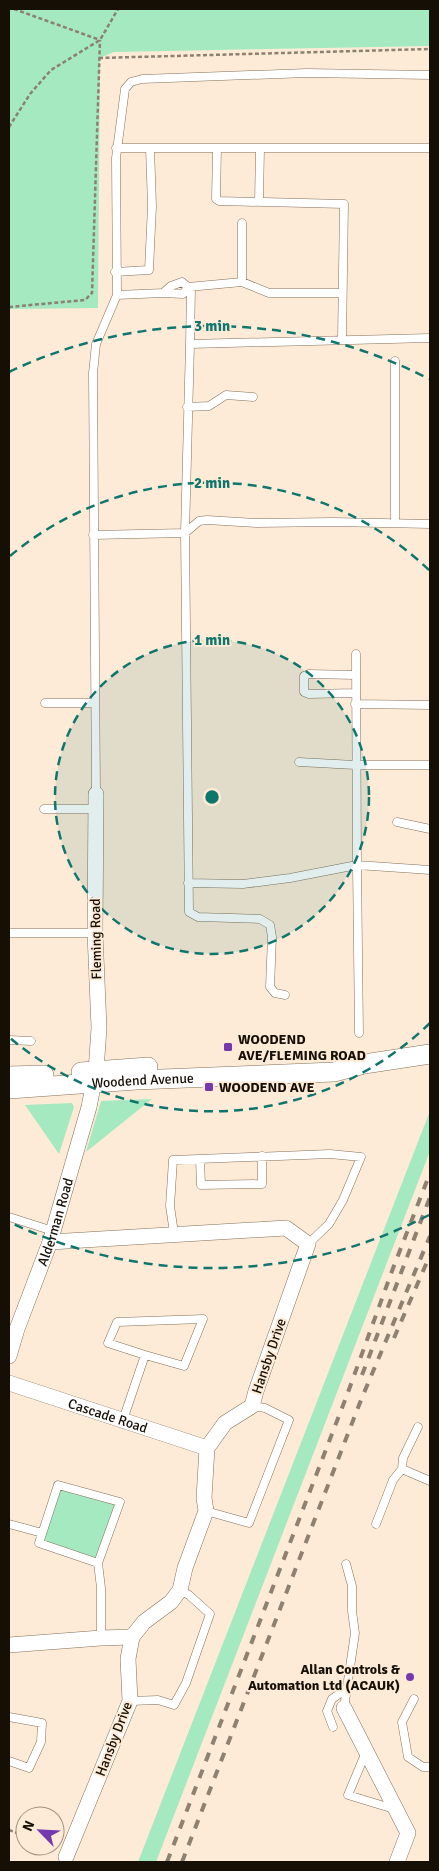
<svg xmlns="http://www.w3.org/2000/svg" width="439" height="1871" viewBox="0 0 439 1871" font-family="Signika,sans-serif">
	<rect width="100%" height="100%" fill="#fdebd7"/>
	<path fill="#a4e9bf" d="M 9,9 L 430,9 L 430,46 L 114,52 L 100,58 L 98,308 L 9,309 L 9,70 L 71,62 L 9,70 Z
		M 152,1099 L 86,1152 L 101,1101 Z
		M 72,1103 L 74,1107 L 59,1154 L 25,1105 Z
		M 430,1111 L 430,1151 L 156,1862 L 138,1862 Z
		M 58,1485 L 120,1502 L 98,1563 L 39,1543 Z"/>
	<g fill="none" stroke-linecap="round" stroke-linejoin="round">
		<defs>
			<path id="service" d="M 116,148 L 430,148
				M 217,148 L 216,199 L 219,201 L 344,204 L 342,340
				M 259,202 L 260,148
				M 115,272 L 149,270 L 152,206 L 150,148
				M 242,282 L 242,223
				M 191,287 L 190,344 L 430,338
				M 163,293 L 171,286 L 182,282 L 188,287
				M 117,295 L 163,293 L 183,294 L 188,287 L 242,282 L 269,293 L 342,293
				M 190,344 L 185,533 L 189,912 L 198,917 L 260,919 L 270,925 L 272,937 L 270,987 L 275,993 L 285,995
				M 187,407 L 209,406 L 226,395 L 253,397
				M 395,523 L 395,361
				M 93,535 L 185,533 L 199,521 L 207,520 L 257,523 L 333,522 L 430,524
				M 355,675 L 309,674 L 304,676 L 304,692 L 309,694 L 355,693
				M 45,703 L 95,703
				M 355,704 L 430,705
				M 299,762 L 355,765 L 430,765
				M 96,794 L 93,373 L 96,344 L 117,295 L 116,158 L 125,89 L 131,82 L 142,79 L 307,73 L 430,75
				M 44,809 L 96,809
				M 397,822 L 430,829
				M 188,883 L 243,884 L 290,878 L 357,865 L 356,654
				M 9,933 L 95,933
				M 359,1033 L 357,865 L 430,870
				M 9,1040 L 31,1041
				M 200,1159 L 201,1185 L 262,1184 L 262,1156
				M 9,1217 L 53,1231
				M 174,1233 L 170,1206 L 173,1160 L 330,1154 L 361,1157 L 343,1200 L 329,1224 L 308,1244
				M 123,1420 L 145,1355 L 184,1366 L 203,1319 L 117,1322 L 108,1343 L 145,1355
				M 402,1469 L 403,1458 L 418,1427
				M 206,1511 L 249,1523 L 289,1420 L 265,1408 L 252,1406
				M 9,1524 L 42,1533
				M 376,1524 L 393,1480 L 402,1469 L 430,1481
				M 98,1563 L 39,1543 L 58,1485 L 120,1502 L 98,1563 L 101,1588 L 101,1638
				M 414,1699 L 402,1722 L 408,1757 L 423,1767 L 430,1767
				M 130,1701 L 158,1700 L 174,1705 L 186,1683 L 210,1614 L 189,1595 L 180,1590
				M 344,1708 L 355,1633 L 352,1611 L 352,1586 L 346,1564
				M 9,1717 L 42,1723 L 41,1742 L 29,1768 L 9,1761
				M 333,1727 L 327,1711 L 332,1699 L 346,1689
				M 366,1752 L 348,1795 L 394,1809"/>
			<g id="minor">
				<path d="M 50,1242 L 286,1228 L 308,1244 L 256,1391 L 252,1406 L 225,1423 L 207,1448 L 204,1498 L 206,1511 L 185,1568 L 180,1590 L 171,1602 L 144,1622 L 132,1637 L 128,1659 L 130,1701 L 66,1857"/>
				<path id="s1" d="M 9,1356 L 17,1329 L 50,1242 L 89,1107 L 96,1071 L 99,1028 L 95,933 L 96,794"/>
				<path id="s2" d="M 9,1383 L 207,1448"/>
				<path d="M 9,1645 L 101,1638 L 132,1637"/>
				<path d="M 344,1708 L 408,1833 L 397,1862"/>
			</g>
			<g id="tertiary">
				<path d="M 81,1072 L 148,1067"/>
				<path d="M 9,1076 L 44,1075"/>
				<path id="s3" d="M 9,1089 L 136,1080 L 334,1072 L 364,1064 L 430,1054"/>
			</g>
		</defs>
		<use href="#service" stroke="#837059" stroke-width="9"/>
		<use href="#minor" stroke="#837059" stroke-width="16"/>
		<use href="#tertiary" stroke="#837059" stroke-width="20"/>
		<path stroke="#8c8071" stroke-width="2.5" stroke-dasharray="4 2.5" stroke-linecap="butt" d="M 14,9 L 100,40
			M 99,58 L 430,49
			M 9,127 L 30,94 L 51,70 L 100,40 L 118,9
			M 9,307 L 85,300 L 92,293 L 100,40
			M 9,1830 L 25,1836"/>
		<use href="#service" stroke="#fff" stroke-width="8"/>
		<use href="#minor" stroke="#fff" stroke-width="15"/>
		<use href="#tertiary" stroke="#fff" stroke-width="19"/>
		<path stroke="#8e8172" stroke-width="4" stroke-dasharray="9 9" stroke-linecap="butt" d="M 394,1338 L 430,1255
			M 362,1375 L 430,1197
			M 167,1862 L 347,1395 L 392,1271 L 430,1173
			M 182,1862 L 361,1400 L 430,1236"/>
	</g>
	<circle cx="212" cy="797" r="157" fill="#0f766e" fill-opacity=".12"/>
	<g fill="none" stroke="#0f766e" stroke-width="2.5" stroke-dasharray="9 6">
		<circle cx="212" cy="797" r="157"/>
		<path d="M430 1023A314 314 0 0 1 10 1038M10 556A314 314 0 0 1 430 571"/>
		<path d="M429 1215A471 471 0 0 1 9 1222M9 372A471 471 0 0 1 429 379"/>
	</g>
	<g fill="#7638ad" stroke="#fdebd7" stroke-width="2">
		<rect x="223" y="1042" width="10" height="10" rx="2.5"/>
		<rect x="204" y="1082" width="10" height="10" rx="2.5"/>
		<circle cx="410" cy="1677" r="5"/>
	</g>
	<g text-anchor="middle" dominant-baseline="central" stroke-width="4" stroke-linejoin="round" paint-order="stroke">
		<g font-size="14" fill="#160f06" stroke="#fdebd7">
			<text transform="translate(96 939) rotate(-91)">Fleming Road</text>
			<text stroke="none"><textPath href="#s3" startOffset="134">Woodend Avenue</textPath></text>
			<text stroke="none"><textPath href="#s1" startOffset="142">Alderman Road</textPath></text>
			<text transform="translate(269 1356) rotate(-71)">Hansby Drive</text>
			<text stroke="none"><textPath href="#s2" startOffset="104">Cascade Road</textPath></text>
			<text transform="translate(114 1739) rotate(-69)">Hansby Drive</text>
		</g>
		<g font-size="14" font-weight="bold" fill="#160f06" stroke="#fdebd7" text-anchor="start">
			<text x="238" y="1039">WOODEND<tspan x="238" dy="16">AVE/FLEMING ROAD</tspan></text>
			<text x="219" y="1087">WOODEND AVE</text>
			<text x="400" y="1669" text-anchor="end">Allan Controls &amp;<tspan x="400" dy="16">Automation Ltd (ACAUK)</tspan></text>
		</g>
	</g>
	<circle cx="212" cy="797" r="8" fill="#0f766e" stroke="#fdebd7" stroke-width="2.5"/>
	<g font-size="15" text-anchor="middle" font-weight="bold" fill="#0f766e" stroke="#fdebd7" stroke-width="4" stroke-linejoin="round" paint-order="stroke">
		<text x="212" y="331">3 min</text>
		<text x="212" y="488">2 min</text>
		<text x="212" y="645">1 min</text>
	</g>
	<rect width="439" height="1871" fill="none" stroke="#160f06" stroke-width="20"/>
	<g transform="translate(40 1831) rotate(294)"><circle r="24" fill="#fdebd7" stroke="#a19383"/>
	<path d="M0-4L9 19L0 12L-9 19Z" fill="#7638ad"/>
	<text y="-8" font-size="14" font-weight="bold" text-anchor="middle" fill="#160f06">N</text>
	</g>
</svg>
